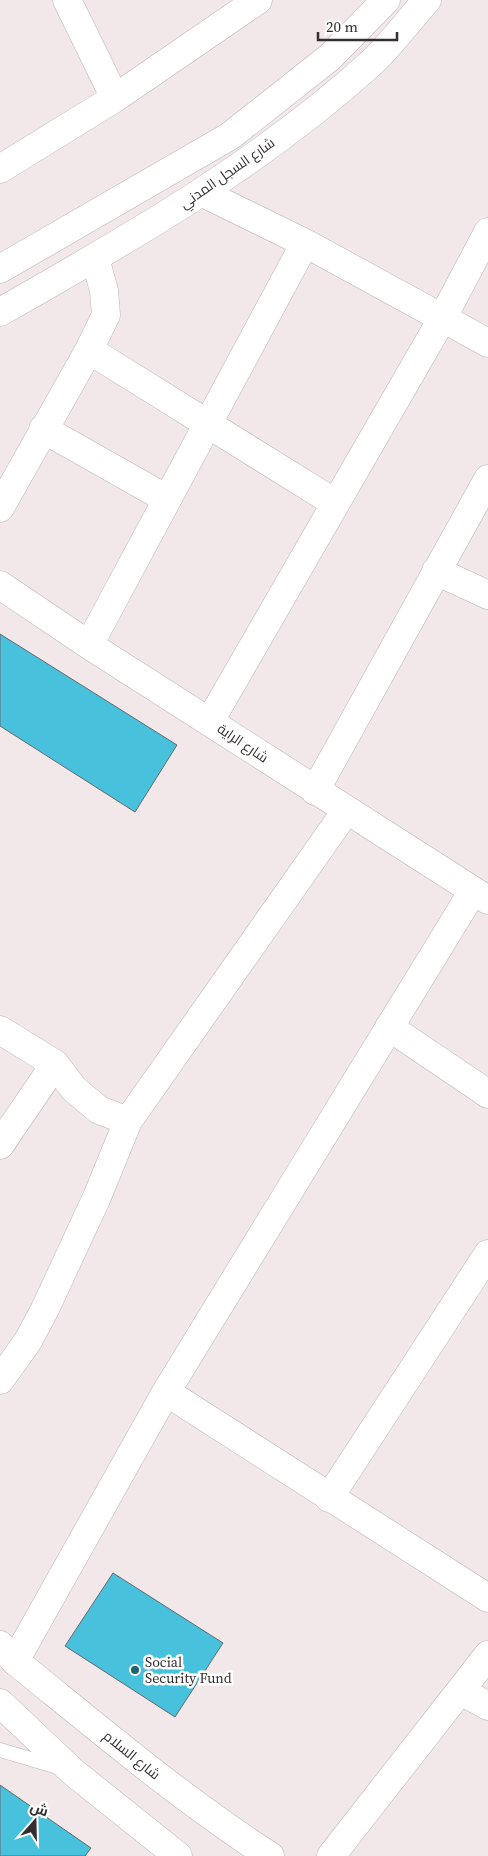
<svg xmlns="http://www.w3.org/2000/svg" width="488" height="1856" viewBox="0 0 488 1856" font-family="'Source Serif 4',Cairo,serif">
	<rect width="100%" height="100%" fill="#f2e8ea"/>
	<path fill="#48c1dd" stroke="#636b6e" d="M 0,634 L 177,745 L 135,812 L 0,726 Z
		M 113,1573 L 223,1643 L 175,1717 L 65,1646 Z
		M 0,1785 L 91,1848 L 85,1856 L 0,1856 Z"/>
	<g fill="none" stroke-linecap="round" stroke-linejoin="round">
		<defs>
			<path id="service" d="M 0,1750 L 61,1768"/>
			<path id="minor" d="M 67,0 L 115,98
				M 0,169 L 115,98 L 258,0
				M 203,193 L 305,243 L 488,343
				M 89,350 L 335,503
				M 43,429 L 167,499
				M 0,508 L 89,350 L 106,315 L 104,291 L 95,258
				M 436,571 L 488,595
				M 0,585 L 89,645 L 488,900
				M 89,645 L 305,243
				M 210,721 L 442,319 L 488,232
				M 315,791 L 488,479
				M 389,1027 L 488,1094
				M 0,1030 L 55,1064 L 74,1089 L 99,1110 L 128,1121
				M 0,1145 L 55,1064
				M 0,1380 L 28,1341 L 45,1309 L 97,1197 L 128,1121 L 346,811
				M 166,1392 L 488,1598
				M 329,1498 L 488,1254
				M 15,1661 L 166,1392 L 473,891
				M 461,1691 L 488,1706
				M 331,1856 L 488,1655"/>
			<path id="tertiary" d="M 0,269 L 230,136 L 330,57 L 386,0
				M 0,312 C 129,239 258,165 369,65 C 390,46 408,21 427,0"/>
			<path id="secondary" d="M 0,1645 L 15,1661 C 98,1728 180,1798 270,1856
				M 0,1703 L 73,1772 L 178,1856"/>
		</defs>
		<use href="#service" stroke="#bcb3b5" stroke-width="15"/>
		<use href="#minor" stroke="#bcb3b5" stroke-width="29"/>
		<use href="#tertiary" stroke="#bcb3b5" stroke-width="29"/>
		<use href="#secondary" stroke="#bcb3b5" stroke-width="29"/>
		<use href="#service" stroke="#fff" stroke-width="14"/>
		<use href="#minor" stroke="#fff" stroke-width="28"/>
		<use href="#tertiary" stroke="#fff" stroke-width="28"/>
		<use href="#secondary" stroke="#fff" stroke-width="28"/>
	</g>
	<circle fill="#1d6373" stroke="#fff" stroke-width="2" cx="135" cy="1670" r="5"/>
	<g text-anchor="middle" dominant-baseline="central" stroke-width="5" stroke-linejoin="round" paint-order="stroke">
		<g font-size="14" fill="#332f30" stroke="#fff">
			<text transform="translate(227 173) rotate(-35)">شارع السجل المدني</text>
			<text transform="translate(243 743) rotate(34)">شارع الراية</text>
			<text transform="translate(132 1755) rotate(39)">شارع السلام</text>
		</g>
		<g font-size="14" fill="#332f30" stroke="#fff" text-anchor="start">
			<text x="145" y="1662">Social<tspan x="145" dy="16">Security Fund</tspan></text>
		</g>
	</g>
	<g transform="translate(35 1821) rotate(20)" stroke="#ffffff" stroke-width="4" paint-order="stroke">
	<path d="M0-4L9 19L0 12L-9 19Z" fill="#332f30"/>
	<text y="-8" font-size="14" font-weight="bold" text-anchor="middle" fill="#332f30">ش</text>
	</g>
	<path d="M318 32v8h79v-8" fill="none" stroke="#332f30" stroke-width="2.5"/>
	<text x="326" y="32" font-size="15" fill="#332f30" stroke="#ffffff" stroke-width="4" paint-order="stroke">20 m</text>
</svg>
